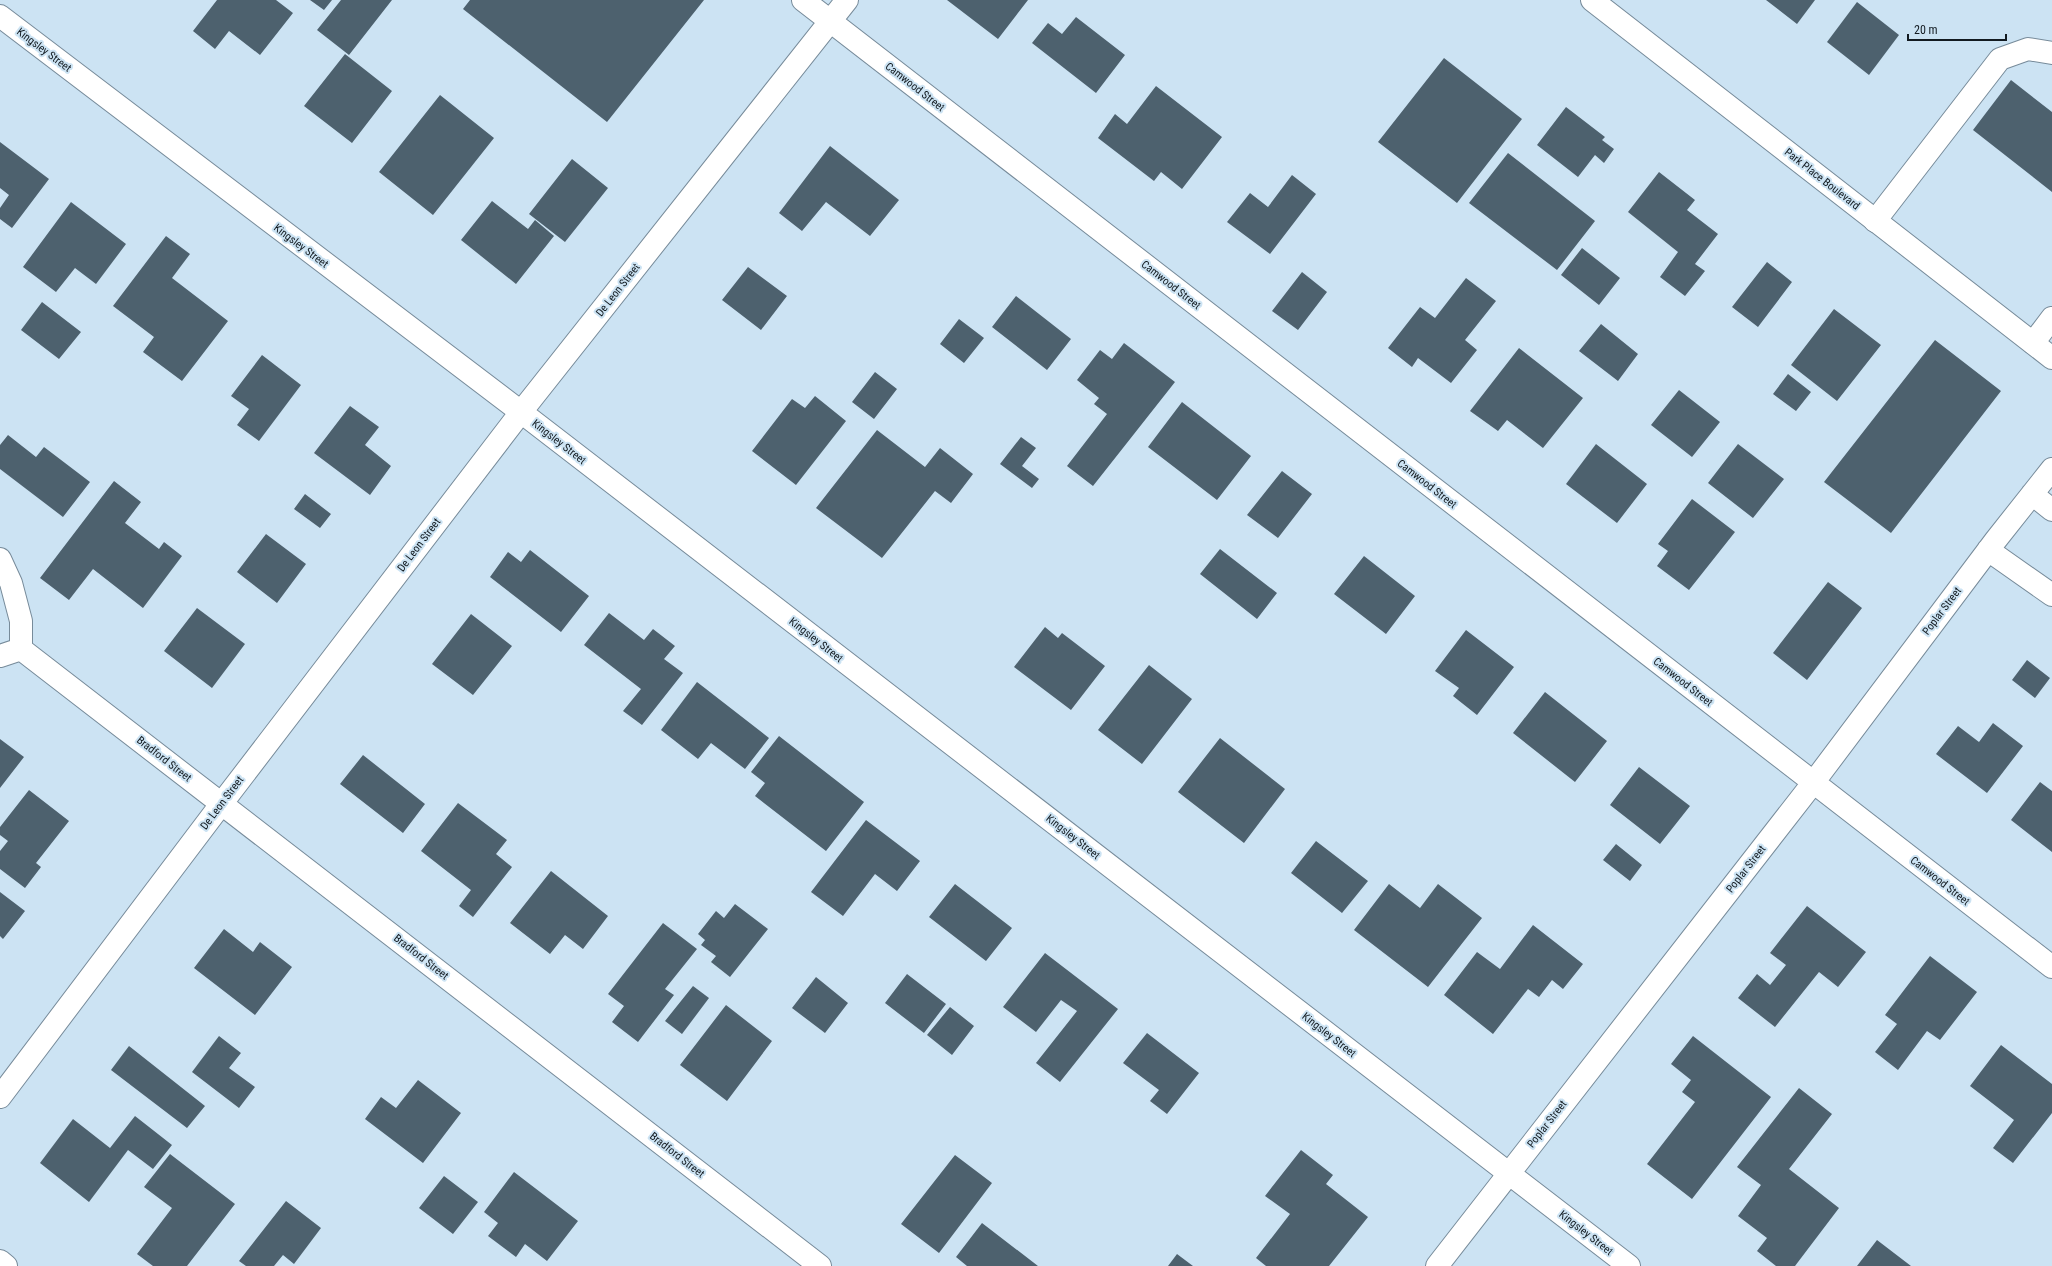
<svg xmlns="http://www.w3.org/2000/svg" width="2052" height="1266" viewBox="0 0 2052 1266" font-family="'Roboto Condensed',sans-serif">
	<rect width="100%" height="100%" fill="#cce3f3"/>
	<path fill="#4d616e" d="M 217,0 L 276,0 L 293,13 L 260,55 L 229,31 L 215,49 L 193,31 Z
		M 310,0 L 332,0 L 324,10 Z
		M 341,0 L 392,0 L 349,55 L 317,30 Z
		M 470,0 L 704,0 L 607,122 L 463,9 Z
		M 947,0 L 1028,0 L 998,39 Z
		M 1766,0 L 1815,0 L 1797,24 Z
		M 1857,2 L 1899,35 L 1869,75 L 1827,42 Z
		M 1076,17 L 1125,55 L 1096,93 L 1032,43 L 1048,23 L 1062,34 Z
		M 345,54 L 392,91 L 352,143 L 304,106 Z
		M 1444,58 L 1522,119 L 1457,203 L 1378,142 Z
		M 2011,80 L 2052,112 L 2052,192 L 1973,130 Z
		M 1156,86 L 1222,137 L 1182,189 L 1161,172 L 1154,181 L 1098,138 L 1115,114 L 1127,124 Z
		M 440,95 L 494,138 L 433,215 L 379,172 Z
		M 1566,107 L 1605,137 L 1602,140 L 1614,149 L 1604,163 L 1595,155 L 1578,177 L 1537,145 Z
		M 0,142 L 49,179 L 12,228 L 0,219 L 0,208 L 9,195 L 0,188 Z
		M 830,146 L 899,200 L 870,236 L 826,202 L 802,231 L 779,213 Z
		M 1508,153 L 1595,221 L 1557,270 L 1469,203 Z
		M 572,159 L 608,188 L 565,242 L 529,214 Z
		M 1659,172 L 1695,200 L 1687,210 L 1718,234 L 1695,264 L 1705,271 L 1685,296 L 1660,277 L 1678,252 L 1628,212 Z
		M 1292,175 L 1316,194 L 1270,254 L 1227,222 L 1250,193 L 1268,207 Z
		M 492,201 L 528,229 L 535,220 L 554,236 L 516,284 L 461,240 Z
		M 71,202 L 126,244 L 96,284 L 75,268 L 56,292 L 23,267 Z
		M 166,236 L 190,254 L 172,278 L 228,321 L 182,381 L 143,352 L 154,337 L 113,306 Z
		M 1582,248 L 1620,278 L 1599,305 L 1561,275 Z
		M 1767,262 L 1792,282 L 1758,327 L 1732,307 Z
		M 748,267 L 787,296 L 761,330 L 722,300 Z
		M 1302,272 L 1327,292 L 1298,330 L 1272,311 Z
		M 1466,278 L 1496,301 L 1465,340 L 1477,350 L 1451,383 L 1418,358 L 1412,367 L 1388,348 L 1420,307 L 1435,318 Z
		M 1016,296 L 1071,339 L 1047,370 L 992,327 Z
		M 42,302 L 81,332 L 59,359 L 21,330 Z
		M 1834,309 L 1881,345 L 1837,401 L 1791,365 Z
		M 959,319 L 984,338 L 964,363 L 940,344 Z
		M 1601,324 L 1638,354 L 1618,381 L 1579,351 Z
		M 1935,340 L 2001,391 L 1891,533 L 1824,482 Z
		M 1124,343 L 1175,382 L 1093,486 L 1067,466 L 1107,414 L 1094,404 L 1099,398 L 1077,380 L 1100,350 L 1112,359 Z
		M 1519,348 L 1583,398 L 1543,448 L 1507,420 L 1498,431 L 1470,411 Z
		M 262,355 L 301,385 L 259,441 L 237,425 L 249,409 L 231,396 Z
		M 875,372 L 897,389 L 874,419 L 852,402 Z
		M 1788,374 L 1811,392 L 1796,411 L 1773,394 Z
		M 1679,390 L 1720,422 L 1692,457 L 1651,425 Z
		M 815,396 L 846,421 L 796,485 L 752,451 L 792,399 L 805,408 Z
		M 1182,402 L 1251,456 L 1217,500 L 1148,447 Z
		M 350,406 L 379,427 L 365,445 L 391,466 L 370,495 L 314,453 Z
		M 877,430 L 925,467 L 940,448 L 973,474 L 951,503 L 935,491 L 882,558 L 816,508 Z
		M 8,435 L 36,457 L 44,447 L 90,482 L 63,517 L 0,469 L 0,445 Z
		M 1021,437 L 1036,448 L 1022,466 L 1039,479 L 1032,488 L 1000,464 Z
		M 1596,444 L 1647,484 L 1617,523 L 1566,484 Z
		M 1738,444 L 1784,479 L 1753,518 L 1708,483 Z
		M 1282,471 L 1312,494 L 1278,538 L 1247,515 Z
		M 114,481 L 141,502 L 125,523 L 159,549 L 164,542 L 182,556 L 143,608 L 93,569 L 69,600 L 40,578 Z
		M 305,494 L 331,514 L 320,528 L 294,509 Z
		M 1692,499 L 1735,532 L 1689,590 L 1657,566 L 1668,551 L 1658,544 Z
		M 266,534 L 306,564 L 277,603 L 237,572 Z
		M 1220,549 L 1277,593 L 1257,619 L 1200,574 Z
		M 530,550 L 589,596 L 561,632 L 490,577 L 508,552 L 521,562 Z
		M 1364,556 L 1415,596 L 1386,634 L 1334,594 Z
		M 1828,582 L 1862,608 L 1807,680 L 1773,653 Z
		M 197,608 L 245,644 L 212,688 L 164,651 Z
		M 609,613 L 644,640 L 653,629 L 675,646 L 664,659 L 683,673 L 642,725 L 623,711 L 641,689 L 584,645 Z
		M 471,614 L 512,646 L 473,695 L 432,664 Z
		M 1045,627 L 1058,638 L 1062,633 L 1105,666 L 1071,710 L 1014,667 Z
		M 1466,630 L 1514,667 L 1477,715 L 1453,696 L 1459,688 L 1435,671 Z
		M 2027,660 L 2050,678 L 2035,698 L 2012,680 Z
		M 1149,665 L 1192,699 L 1142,764 L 1098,730 Z
		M 697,682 L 769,738 L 745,769 L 711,743 L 698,759 L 661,730 Z
		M 1545,692 L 1607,741 L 1575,782 L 1513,733 Z
		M 1993,723 L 2023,746 L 1987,793 L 1936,754 L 1958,726 L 1979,742 Z
		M 779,736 L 864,802 L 826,851 L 755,796 L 765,783 L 751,772 Z
		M 1220,738 L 1285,789 L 1244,843 L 1178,792 Z
		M 0,739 L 24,757 L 0,788 Z
		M 363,755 L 425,804 L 403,833 L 340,784 Z
		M 1639,767 L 1690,806 L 1660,844 L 1610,805 Z
		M 2040,782 L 2052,791 L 2052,852 L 2011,820 Z
		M 29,790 L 69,821 L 36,863 L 41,867 L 25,888 L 0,869 L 0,851 L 8,841 L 0,835 L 0,827 Z
		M 458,803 L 507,840 L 496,854 L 512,867 L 473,917 L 459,906 L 471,890 L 421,851 Z
		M 866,820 L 920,861 L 897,891 L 875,874 L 843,916 L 811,892 Z
		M 1316,841 L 1368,881 L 1342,913 L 1291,873 Z
		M 1616,844 L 1642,865 L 1630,881 L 1603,860 Z
		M 551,871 L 608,916 L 583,949 L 565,935 L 550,954 L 510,923 Z
		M 955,884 L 1012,928 L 986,961 L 929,917 Z
		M 1389,884 L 1420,908 L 1438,884 L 1482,918 L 1428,987 L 1354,930 Z
		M 0,892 L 25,911 L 3,939 L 0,936 Z
		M 735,904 L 768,929 L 730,977 L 711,962 L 716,956 L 701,945 L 705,940 L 698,934 L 716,911 L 724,918 Z
		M 1807,906 L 1866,952 L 1838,987 L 1819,972 L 1775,1027 L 1738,998 L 1757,974 L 1770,985 L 1786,965 L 1770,953 Z
		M 663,923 L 697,949 L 665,989 L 674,995 L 638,1042 L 612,1022 L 624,1006 L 608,994 Z
		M 1533,925 L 1583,964 L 1563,989 L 1552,980 L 1539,997 L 1528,989 L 1493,1034 L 1444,995 L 1477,952 L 1500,969 Z
		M 224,929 L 253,952 L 260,942 L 292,967 L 255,1015 L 194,968 Z
		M 1045,953 L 1118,1009 L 1060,1082 L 1036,1063 L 1077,1011 L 1061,1000 L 1036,1032 L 1003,1007 Z
		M 1930,956 L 1977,992 L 1940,1040 L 1927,1031 L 1898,1070 L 1875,1052 L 1897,1024 L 1885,1015 Z
		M 907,974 L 946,1004 L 924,1033 L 885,1003 Z
		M 816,977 L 848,1003 L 825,1033 L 792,1008 Z
		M 693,986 L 709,998 L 682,1034 L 665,1021 Z
		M 726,1005 L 772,1041 L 727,1101 L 680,1065 Z
		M 950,1007 L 974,1026 L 952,1055 L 927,1035 Z
		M 1147,1033 L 1199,1073 L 1167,1114 L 1150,1101 L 1159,1090 L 1123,1063 Z
		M 219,1036 L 241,1053 L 229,1068 L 255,1087 L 239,1108 L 192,1072 Z
		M 1693,1036 L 1771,1097 L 1692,1199 L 1647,1164 L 1695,1102 L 1682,1092 L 1691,1080 L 1671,1064 Z
		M 2001,1045 L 2052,1084 L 2052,1113 L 2013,1163 L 1993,1148 L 2014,1120 L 1970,1086 Z
		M 129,1046 L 205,1106 L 187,1128 L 111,1070 Z
		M 418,1080 L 461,1113 L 423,1163 L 365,1119 L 381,1097 L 396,1108 Z
		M 1799,1088 L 1832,1114 L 1789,1169 L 1839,1208 L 1795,1266 L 1776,1266 L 1757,1251 L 1767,1238 L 1738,1216 L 1761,1185 L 1737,1167 Z
		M 135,1116 L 172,1145 L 153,1169 L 128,1150 L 89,1202 L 40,1163 L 73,1119 L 110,1148 Z
		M 1301,1150 L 1333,1175 L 1326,1184 L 1368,1217 L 1329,1266 L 1266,1266 L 1256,1258 L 1290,1214 L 1265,1196 Z
		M 170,1154 L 235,1204 L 187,1266 L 153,1266 L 137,1254 L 172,1208 L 144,1187 Z
		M 955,1155 L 992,1183 L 939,1253 L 901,1224 Z
		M 514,1172 L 578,1221 L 547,1261 L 525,1244 L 516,1257 L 488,1236 L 498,1223 L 484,1212 Z
		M 444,1176 L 478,1202 L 453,1234 L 419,1208 Z
		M 286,1201 L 321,1228 L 294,1264 L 283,1255 L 274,1266 L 246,1266 L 239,1261 Z
		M 982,1223 L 1038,1266 L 967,1266 L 956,1257 Z
		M 1877,1240 L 1911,1266 L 1857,1266 Z
		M 1177,1254 L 1193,1266 L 1168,1266 Z"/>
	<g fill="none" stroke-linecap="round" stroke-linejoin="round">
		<defs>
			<path id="minor" d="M 803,0 L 2052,967
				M 0,16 L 521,412 L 1629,1266
				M 1875,221 L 2000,59 L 2028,49 L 2052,53
				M 2033,343 L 2052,318
				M 2032,494 L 2052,510
				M 1988,550 L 2052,595
				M 0,559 L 11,583 L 21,621 L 21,649
				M 21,649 L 820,1266
				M 0,656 L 21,649
				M 0,1097 L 222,803 L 521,412 L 847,0
				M 0,1261 L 6,1266
				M 1437,1266 L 1813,783 L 1995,541 L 2052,469"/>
			<path id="major" d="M 1592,0 L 2052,358"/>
		</defs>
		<use href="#minor" stroke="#778b9a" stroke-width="24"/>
		<use href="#major" stroke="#778b9a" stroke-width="24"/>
		<use href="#minor" stroke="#fff" stroke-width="22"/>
		<use href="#major" stroke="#fff" stroke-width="22"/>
	</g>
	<g text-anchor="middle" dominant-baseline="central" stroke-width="4" stroke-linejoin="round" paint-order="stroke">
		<g font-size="11" fill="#121a20" stroke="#cce3f3">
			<text transform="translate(44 50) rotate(37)">Kingsley Street</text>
			<text transform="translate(915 87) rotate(38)">Camwood Street</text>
			<text transform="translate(1822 179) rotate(38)">Park Place Boulevard</text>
			<text transform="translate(301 246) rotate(37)">Kingsley Street</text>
			<text transform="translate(1171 285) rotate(38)">Camwood Street</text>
			<text transform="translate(618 290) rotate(-52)">De Leon Street</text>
			<text transform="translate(559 442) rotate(38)">Kingsley Street</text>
			<text transform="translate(1427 484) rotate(38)">Camwood Street</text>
			<text transform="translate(419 545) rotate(-53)">De Leon Street</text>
			<text transform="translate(1942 611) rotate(-53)">Poplar Street</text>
			<text transform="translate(816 640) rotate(38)">Kingsley Street</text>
			<text transform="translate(1683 682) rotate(38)">Camwood Street</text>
			<text transform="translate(164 759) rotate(38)">Bradford Street</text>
			<text transform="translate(222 803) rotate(-53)">De Leon Street</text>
			<text transform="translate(1073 837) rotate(38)">Kingsley Street</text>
			<text transform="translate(1746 869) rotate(-52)">Poplar Street</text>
			<text transform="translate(1940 881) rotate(38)">Camwood Street</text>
			<text transform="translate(421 957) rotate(38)">Bradford Street</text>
			<text transform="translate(1329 1035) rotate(38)">Kingsley Street</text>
			<text transform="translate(1547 1124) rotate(-52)">Poplar Street</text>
			<text transform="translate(677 1155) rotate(38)">Bradford Street</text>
			<text transform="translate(1586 1233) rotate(38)">Kingsley Street</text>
		</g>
	</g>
	<path d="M1908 34v6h98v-6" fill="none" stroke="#121a20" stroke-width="2"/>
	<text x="1914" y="34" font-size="12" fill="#121a20" stroke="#cce3f3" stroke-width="3" paint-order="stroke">20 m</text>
</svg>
